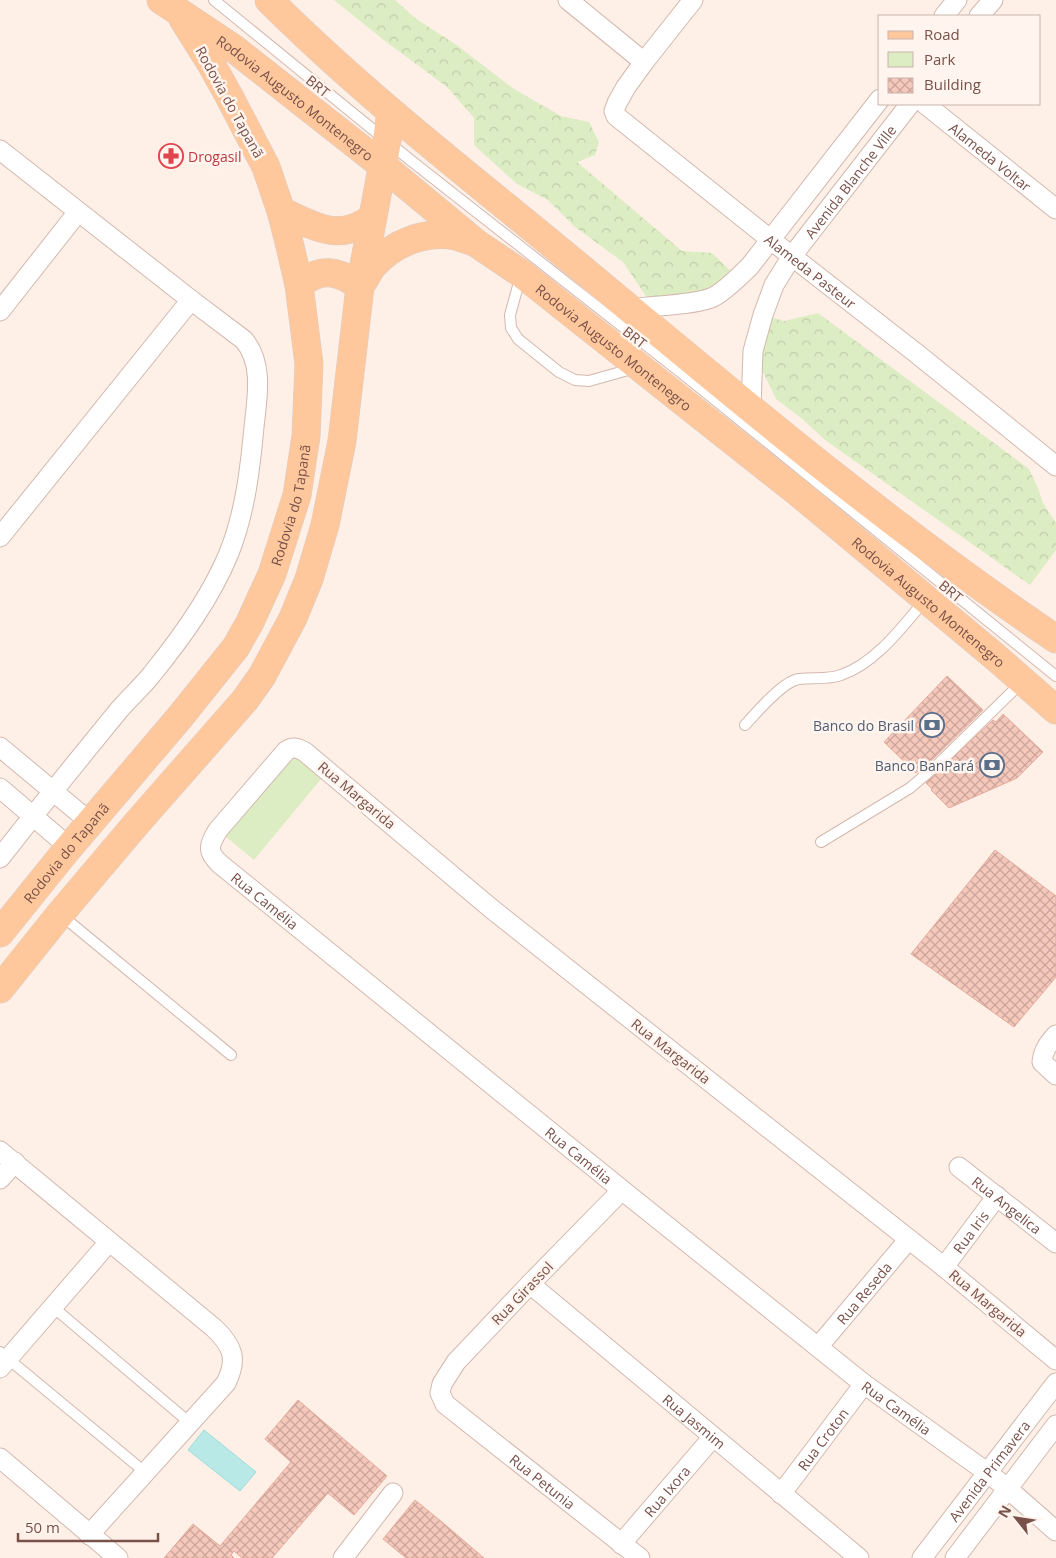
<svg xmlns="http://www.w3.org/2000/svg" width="1056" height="1558" viewBox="0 0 1056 1558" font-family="'Open Sans',sans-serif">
	<defs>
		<pattern id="forest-crowns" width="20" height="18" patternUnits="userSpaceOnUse" patternTransform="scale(1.25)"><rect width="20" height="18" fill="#dcedc3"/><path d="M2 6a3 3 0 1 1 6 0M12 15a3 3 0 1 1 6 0" fill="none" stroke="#c0cda9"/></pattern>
		<pattern id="building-cross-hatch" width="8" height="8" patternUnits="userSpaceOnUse" patternTransform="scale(1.25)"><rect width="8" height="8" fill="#f5c8bc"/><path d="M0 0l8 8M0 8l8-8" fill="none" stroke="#cba59b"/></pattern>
	</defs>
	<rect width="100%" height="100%" fill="#fef0e6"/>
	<path fill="url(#forest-crowns)" d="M 334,0 L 395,0 L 415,18 L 458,46 L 514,89 L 561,116 L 589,122 L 599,142 L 595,155 L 577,162 L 682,251 L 712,253 L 738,278 L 712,297 L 652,305 L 623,262 L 575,227 L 548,200 L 517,184 L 474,145 L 474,118 L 447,87 L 385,41 Z
		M 818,313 L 1029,469 L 1038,488 L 1043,503 L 1056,523 L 1056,550 L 1030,585 L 825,440 L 801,418 L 776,399 L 753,351 L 763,315 L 784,321 Z"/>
	<path fill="#dcedc3" d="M 297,750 L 326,773 L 254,860 L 225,836 Z"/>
	<path fill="#b9e9e7" stroke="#9fdbda" d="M 204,1430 L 256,1472 L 240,1491 L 188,1450 Z"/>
	<path fill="url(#building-cross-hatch)" stroke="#e8ab9b" d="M 947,676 L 983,710 L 932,760 L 916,773 L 884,742 Z
		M 1003,714 L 1043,752 L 1017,778 L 949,808 L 931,790 L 932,789 L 926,783 L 993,720 L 996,722 Z
		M 995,850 L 1056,896 L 1056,977 L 1014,1027 L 911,954 Z
		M 298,1400 L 387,1476 L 354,1515 L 328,1493 L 272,1558 L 242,1558 L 234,1551 L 231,1555 L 234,1558 L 164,1558 L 193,1524 L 220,1546 L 253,1507 L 291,1462 L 265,1439 Z
		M 415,1500 L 442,1522 L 484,1558 L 406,1558 L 383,1539 Z"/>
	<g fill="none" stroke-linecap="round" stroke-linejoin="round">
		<defs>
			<path id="lane" d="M 214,0 L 409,159 L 688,378 L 1056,676
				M 521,275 L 510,315 L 511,328 L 518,339 L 559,372 L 575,380 L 589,381 L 635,368
				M 745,725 C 757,712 783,681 799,679 C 813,677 828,680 841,675 C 875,664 903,626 925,600
				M 821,842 L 910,788 L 937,765 L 1022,682
				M 61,915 L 231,1055
				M 53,1307 L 190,1423
				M 0,1352 L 146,1473"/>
			<g id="street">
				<path d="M 568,0 L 644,62"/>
				<path id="s1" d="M 693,0 L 644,62 L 626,87 L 617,103 L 614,111 L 616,116 L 771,240 L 916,353 L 1056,466"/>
				<path d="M 944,16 L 957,0"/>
				<path d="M 979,16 L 993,0"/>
				<path id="s2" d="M 925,104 L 1056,209"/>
				<path d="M 0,150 L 191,300 L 244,340 C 264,364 257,398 254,427 C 250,470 245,513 229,553 C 211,597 182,637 152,674 C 142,687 129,698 119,710 C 79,759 39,808 0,858"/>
				<path d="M 630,309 C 654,305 688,306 711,298 C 722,294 741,275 750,266 L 880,99"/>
				<path d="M 0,311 L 78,212"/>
				<path id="s3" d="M 751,408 L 753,351 L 763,315 L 774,285 L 792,256 L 910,104"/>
				<path d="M 0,537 L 191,300"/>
				<path d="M 0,747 L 90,822"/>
				<path d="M 0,788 L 69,847"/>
				<path d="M 1056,1035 C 1049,1043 1043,1050 1042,1062 L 1056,1075"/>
				<path d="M 0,1151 L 214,1328 C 233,1346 238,1359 226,1383 L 89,1535"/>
				<path id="s4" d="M 959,1167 L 1056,1243"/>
				<path d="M 0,1179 L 15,1162"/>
				<path id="s5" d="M 622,1190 L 530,1284 L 456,1362 L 442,1384 L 440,1393 L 445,1404 L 640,1558"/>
				<path id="s6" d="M 944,1267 L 997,1196"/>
				<path id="s7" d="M 530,1284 L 859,1558"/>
				<path id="s8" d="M 818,1347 L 909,1239"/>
				<path id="s9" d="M 1056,1360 L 944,1267 L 493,910 L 305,752 C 298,748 293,746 286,751 L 218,830 C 209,845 206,851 220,864 L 622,1190 L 864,1384 L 988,1473 L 1008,1489 L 1056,1531"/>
				<path d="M 0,1368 L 109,1242"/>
				<path d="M 0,1458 L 118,1558"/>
				<path id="s10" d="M 781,1494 L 864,1384"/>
				<path id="s11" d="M 621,1544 L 713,1437"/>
				<path d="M 343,1558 L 393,1493"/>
				<path id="s12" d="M 922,1558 L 1056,1383"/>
				<path d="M 955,1558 L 1056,1425"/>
			</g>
			<g id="primary">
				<path id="s13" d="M 161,0 L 233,48 L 383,166 L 476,243 L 522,274 L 585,324 L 801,495 L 993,655 L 1056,710"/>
				<path d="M 269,0 C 366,97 476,181 582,269 C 736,397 890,527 1056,639"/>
				<path d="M 281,211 C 314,226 339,243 372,218"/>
				<path d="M 362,283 C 366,278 368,272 372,267 C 392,243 426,230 456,236 C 462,238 468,240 474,242"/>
				<path d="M 299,285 C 320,267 339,270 360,287"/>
				<path id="s14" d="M 0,933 L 66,851 L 180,717 L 236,647 L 250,622 L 272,574 L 297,495 L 306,436 L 309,364 L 299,285 L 288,238 L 281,211 L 266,167 L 229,96 L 210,62 L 183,19"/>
				<path d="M 0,989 L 60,914 L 137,823 L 245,700 L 262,676 L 293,618 L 309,579 L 325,525 L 342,441 L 360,287 L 387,141 L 391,112"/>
			</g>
		</defs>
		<use href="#lane" stroke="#d3b8ae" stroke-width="12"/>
		<use href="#street" stroke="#d3b8ae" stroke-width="21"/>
		<use href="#primary" stroke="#d9cecc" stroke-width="29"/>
		<use href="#lane" stroke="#fff" stroke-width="10"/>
		<use href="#street" stroke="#fff" stroke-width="19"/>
		<use href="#primary" stroke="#ffc89c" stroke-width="28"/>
	</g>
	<defs>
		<symbol id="pharmacy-ring" viewBox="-11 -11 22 22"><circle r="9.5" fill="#fff5ee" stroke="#e0444e" stroke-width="1.5"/><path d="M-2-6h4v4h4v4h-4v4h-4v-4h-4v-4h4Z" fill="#e0444e"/></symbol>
		<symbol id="bank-ring" viewBox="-11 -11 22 22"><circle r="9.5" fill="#fff5ee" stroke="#5c6f8a" stroke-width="1.5"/><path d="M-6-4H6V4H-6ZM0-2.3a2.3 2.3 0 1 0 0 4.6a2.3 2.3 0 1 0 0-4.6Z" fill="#5c6f8a"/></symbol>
	</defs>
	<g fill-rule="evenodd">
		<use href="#pharmacy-ring" x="157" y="142" width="28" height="28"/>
		<use href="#bank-ring" x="918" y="711" width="28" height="28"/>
		<use href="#bank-ring" x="978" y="751" width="28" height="28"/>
	</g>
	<g text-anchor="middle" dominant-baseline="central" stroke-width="5" stroke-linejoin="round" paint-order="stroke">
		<g font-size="14" fill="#795149" stroke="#fff5ee">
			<text transform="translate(318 86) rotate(39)">BRT</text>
			<text stroke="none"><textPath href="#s13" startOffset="166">Rodovia Augusto Montenegro</textPath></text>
			<text transform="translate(230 102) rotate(61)">Rodovia do Tapanã</text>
			<text stroke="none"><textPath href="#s2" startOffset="84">Alameda Voltar</textPath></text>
			<text stroke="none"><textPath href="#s3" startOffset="255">Avenida Blanche Ville</textPath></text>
			<text stroke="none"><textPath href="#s1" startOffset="391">Alameda Pasteur</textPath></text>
			<text transform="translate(635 337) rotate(38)">BRT</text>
			<text stroke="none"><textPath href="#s13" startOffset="571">Rodovia Augusto Montenegro</textPath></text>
			<text stroke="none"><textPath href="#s14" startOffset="524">Rodovia do Tapanã</textPath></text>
			<text transform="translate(951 591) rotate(39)">BRT</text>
			<text stroke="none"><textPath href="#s13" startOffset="976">Rodovia Augusto Montenegro</textPath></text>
			<text transform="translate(357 795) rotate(40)">Rua Margarida</text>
			<text stroke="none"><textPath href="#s14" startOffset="104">Rodovia do Tapanã</textPath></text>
			<text stroke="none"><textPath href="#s9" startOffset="1188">Rua Camélia</textPath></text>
			<text transform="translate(671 1051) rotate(38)">Rua Margarida</text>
			<text stroke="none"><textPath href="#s9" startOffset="1592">Rua Camélia</textPath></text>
			<text stroke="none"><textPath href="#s4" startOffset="61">Rua Angelica</textPath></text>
			<text stroke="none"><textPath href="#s6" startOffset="44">Rua Iris</textPath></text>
			<text transform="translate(522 1293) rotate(-46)">Rua Girassol</text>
			<text stroke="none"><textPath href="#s8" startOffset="71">Rua Reseda</textPath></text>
			<text transform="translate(988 1303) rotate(40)">Rua Margarida</text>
			<text stroke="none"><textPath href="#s9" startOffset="1998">Rua Camélia</textPath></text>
			<text stroke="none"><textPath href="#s7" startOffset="214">Rua Jasmim</textPath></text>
			<text stroke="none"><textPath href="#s10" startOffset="69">Rua Croton</textPath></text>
			<text stroke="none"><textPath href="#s12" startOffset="110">Avenida Primavera</textPath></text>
			<text stroke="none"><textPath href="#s5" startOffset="411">Rua Petunia</textPath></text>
			<text stroke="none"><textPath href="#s11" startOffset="70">Rua Ixora</textPath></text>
		</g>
		<g font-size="14" fill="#be3a42" stroke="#fff5ee" text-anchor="start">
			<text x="188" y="156">Drogasil</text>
		</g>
		<g font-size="14" fill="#4e5e75" stroke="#fff5ee" text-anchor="end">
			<text x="914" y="725">Banco do Brasil</text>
			<text x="974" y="765">Banco BanPará</text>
		</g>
	</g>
	<rect x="878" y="15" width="162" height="90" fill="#fff5ee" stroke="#c9b3ac"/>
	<rect x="888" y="31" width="25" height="8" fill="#ffc89c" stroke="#c9b3ac"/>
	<text x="924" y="40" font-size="15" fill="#795149">Road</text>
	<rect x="888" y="52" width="25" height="15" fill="#dcedc3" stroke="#c9b3ac"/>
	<text x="924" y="65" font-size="15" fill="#795149">Park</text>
	<rect x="888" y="78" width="25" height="15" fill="url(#building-cross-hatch)" stroke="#c9b3ac"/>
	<text x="924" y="90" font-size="15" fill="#795149">Building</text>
	<g transform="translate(1016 1518) rotate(300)" stroke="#fff5ee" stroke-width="4" paint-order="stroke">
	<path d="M0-4L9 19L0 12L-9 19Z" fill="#795149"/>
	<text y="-8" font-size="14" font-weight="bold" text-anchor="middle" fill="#795149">N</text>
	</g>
	<path d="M18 1533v8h140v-8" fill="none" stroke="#795149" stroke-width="2.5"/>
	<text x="25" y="1533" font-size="15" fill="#795149" stroke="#fff5ee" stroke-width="4" paint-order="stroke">50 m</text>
</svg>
